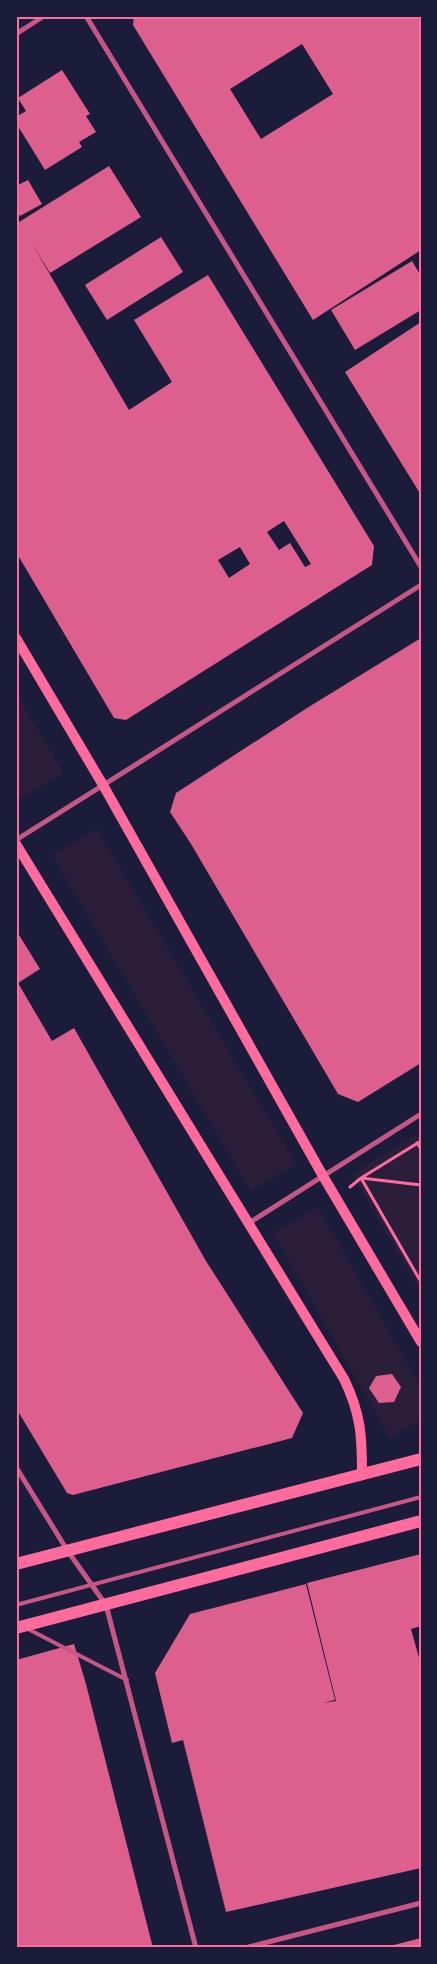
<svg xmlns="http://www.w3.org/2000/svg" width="437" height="1964" viewBox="0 0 437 1964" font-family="'PT Sans',sans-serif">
	<rect width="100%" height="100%" fill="#1b1b3a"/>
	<path fill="#2a1e3b" d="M 16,693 L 64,773 L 19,799 L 16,795 Z
		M 97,829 L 296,1164 L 251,1191 L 52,855 Z
		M 421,1131 L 421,1292 L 352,1174 Z
		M 318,1207 L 421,1387 L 421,1420 L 390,1438 L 273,1233 Z"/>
	<path fill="#dd5f8e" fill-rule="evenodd" d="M 134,16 L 421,16 L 421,250 L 313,320 L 133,25 ZM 302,44 L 333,94 L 261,139 L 230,89 Z
		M 62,70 L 90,114 L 86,116 L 96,132 L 79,142 L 82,147 L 45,170 L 16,123 L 16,117 L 26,111 L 18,98 Z
		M 109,166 L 141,217 L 50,273 L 31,242 L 129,410 L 172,382 L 134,320 L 208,275 L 374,546 L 372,565 L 126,720 L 114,718 L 16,552 L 16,218 L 19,222 ZM 284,521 L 311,564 L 305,567 L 290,543 L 279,550 L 267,532 ZM 240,547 L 250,564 L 229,578 L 218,560 Z
		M 28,180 L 42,204 L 20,216 L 16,210 L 16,186 Z
		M 161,237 L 183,272 L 107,320 L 85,285 Z
		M 412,261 L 421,276 L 421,310 L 355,350 L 331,310 Z
		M 421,322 L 421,495 L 345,372 Z
		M 421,638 L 421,1063 L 358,1102 L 338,1094 L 191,844 L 170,812 L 176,793 L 307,708 Z
		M 16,930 L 40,969 L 18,983 L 52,1041 L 74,1028 L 206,1261 L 303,1413 L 292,1438 L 73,1495 L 67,1493 L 16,1408 Z
		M 392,1374 L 401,1387 L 394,1402 L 379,1403 L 369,1388 L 376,1376 Z
		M 421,1554 L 421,1626 L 411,1629 L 421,1665 L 421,1868 L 226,1912 L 183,1740 L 172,1743 L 155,1673 L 190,1614 L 306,1584 L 335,1700 L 323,1703 L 336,1701 L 307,1583 Z
		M 74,1644 L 86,1684 L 153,1948 L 16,1948 L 16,1660 Z
		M 421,1938 L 421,1948 L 386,1948 L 386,1947 Z"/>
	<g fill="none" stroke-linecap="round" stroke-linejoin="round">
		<path stroke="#ff6b9d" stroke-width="3" d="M 421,1141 L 361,1178 L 421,1282
			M 417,1143 L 421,1149
			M 350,1187 L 361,1178 L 421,1185"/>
		<path stroke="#c65784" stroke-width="4" d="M 16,1605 L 421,1497
			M 26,1628 L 127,1680"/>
		<path stroke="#c65784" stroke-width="5" d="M 86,16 L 421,567
			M 16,34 L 44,16
			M 16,840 L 421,585
			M 249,1223 L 421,1114
			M 16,1467 L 67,1550 L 106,1605 L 196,1948
			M 245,1948 L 421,1903"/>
		<path stroke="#ff6b9d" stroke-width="10" d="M 16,638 L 103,785 L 323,1176 L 421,1342
			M 16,844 L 344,1379 C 361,1414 362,1436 362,1474"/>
		<path stroke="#ff6b9d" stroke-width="12" d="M 16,1564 L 421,1459
			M 16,1628 L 421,1521"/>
	</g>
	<rect width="437" height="1964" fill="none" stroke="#1b1b3a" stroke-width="35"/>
	<rect x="18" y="18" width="402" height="1928" fill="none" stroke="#ff6b9d" stroke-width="2"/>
</svg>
